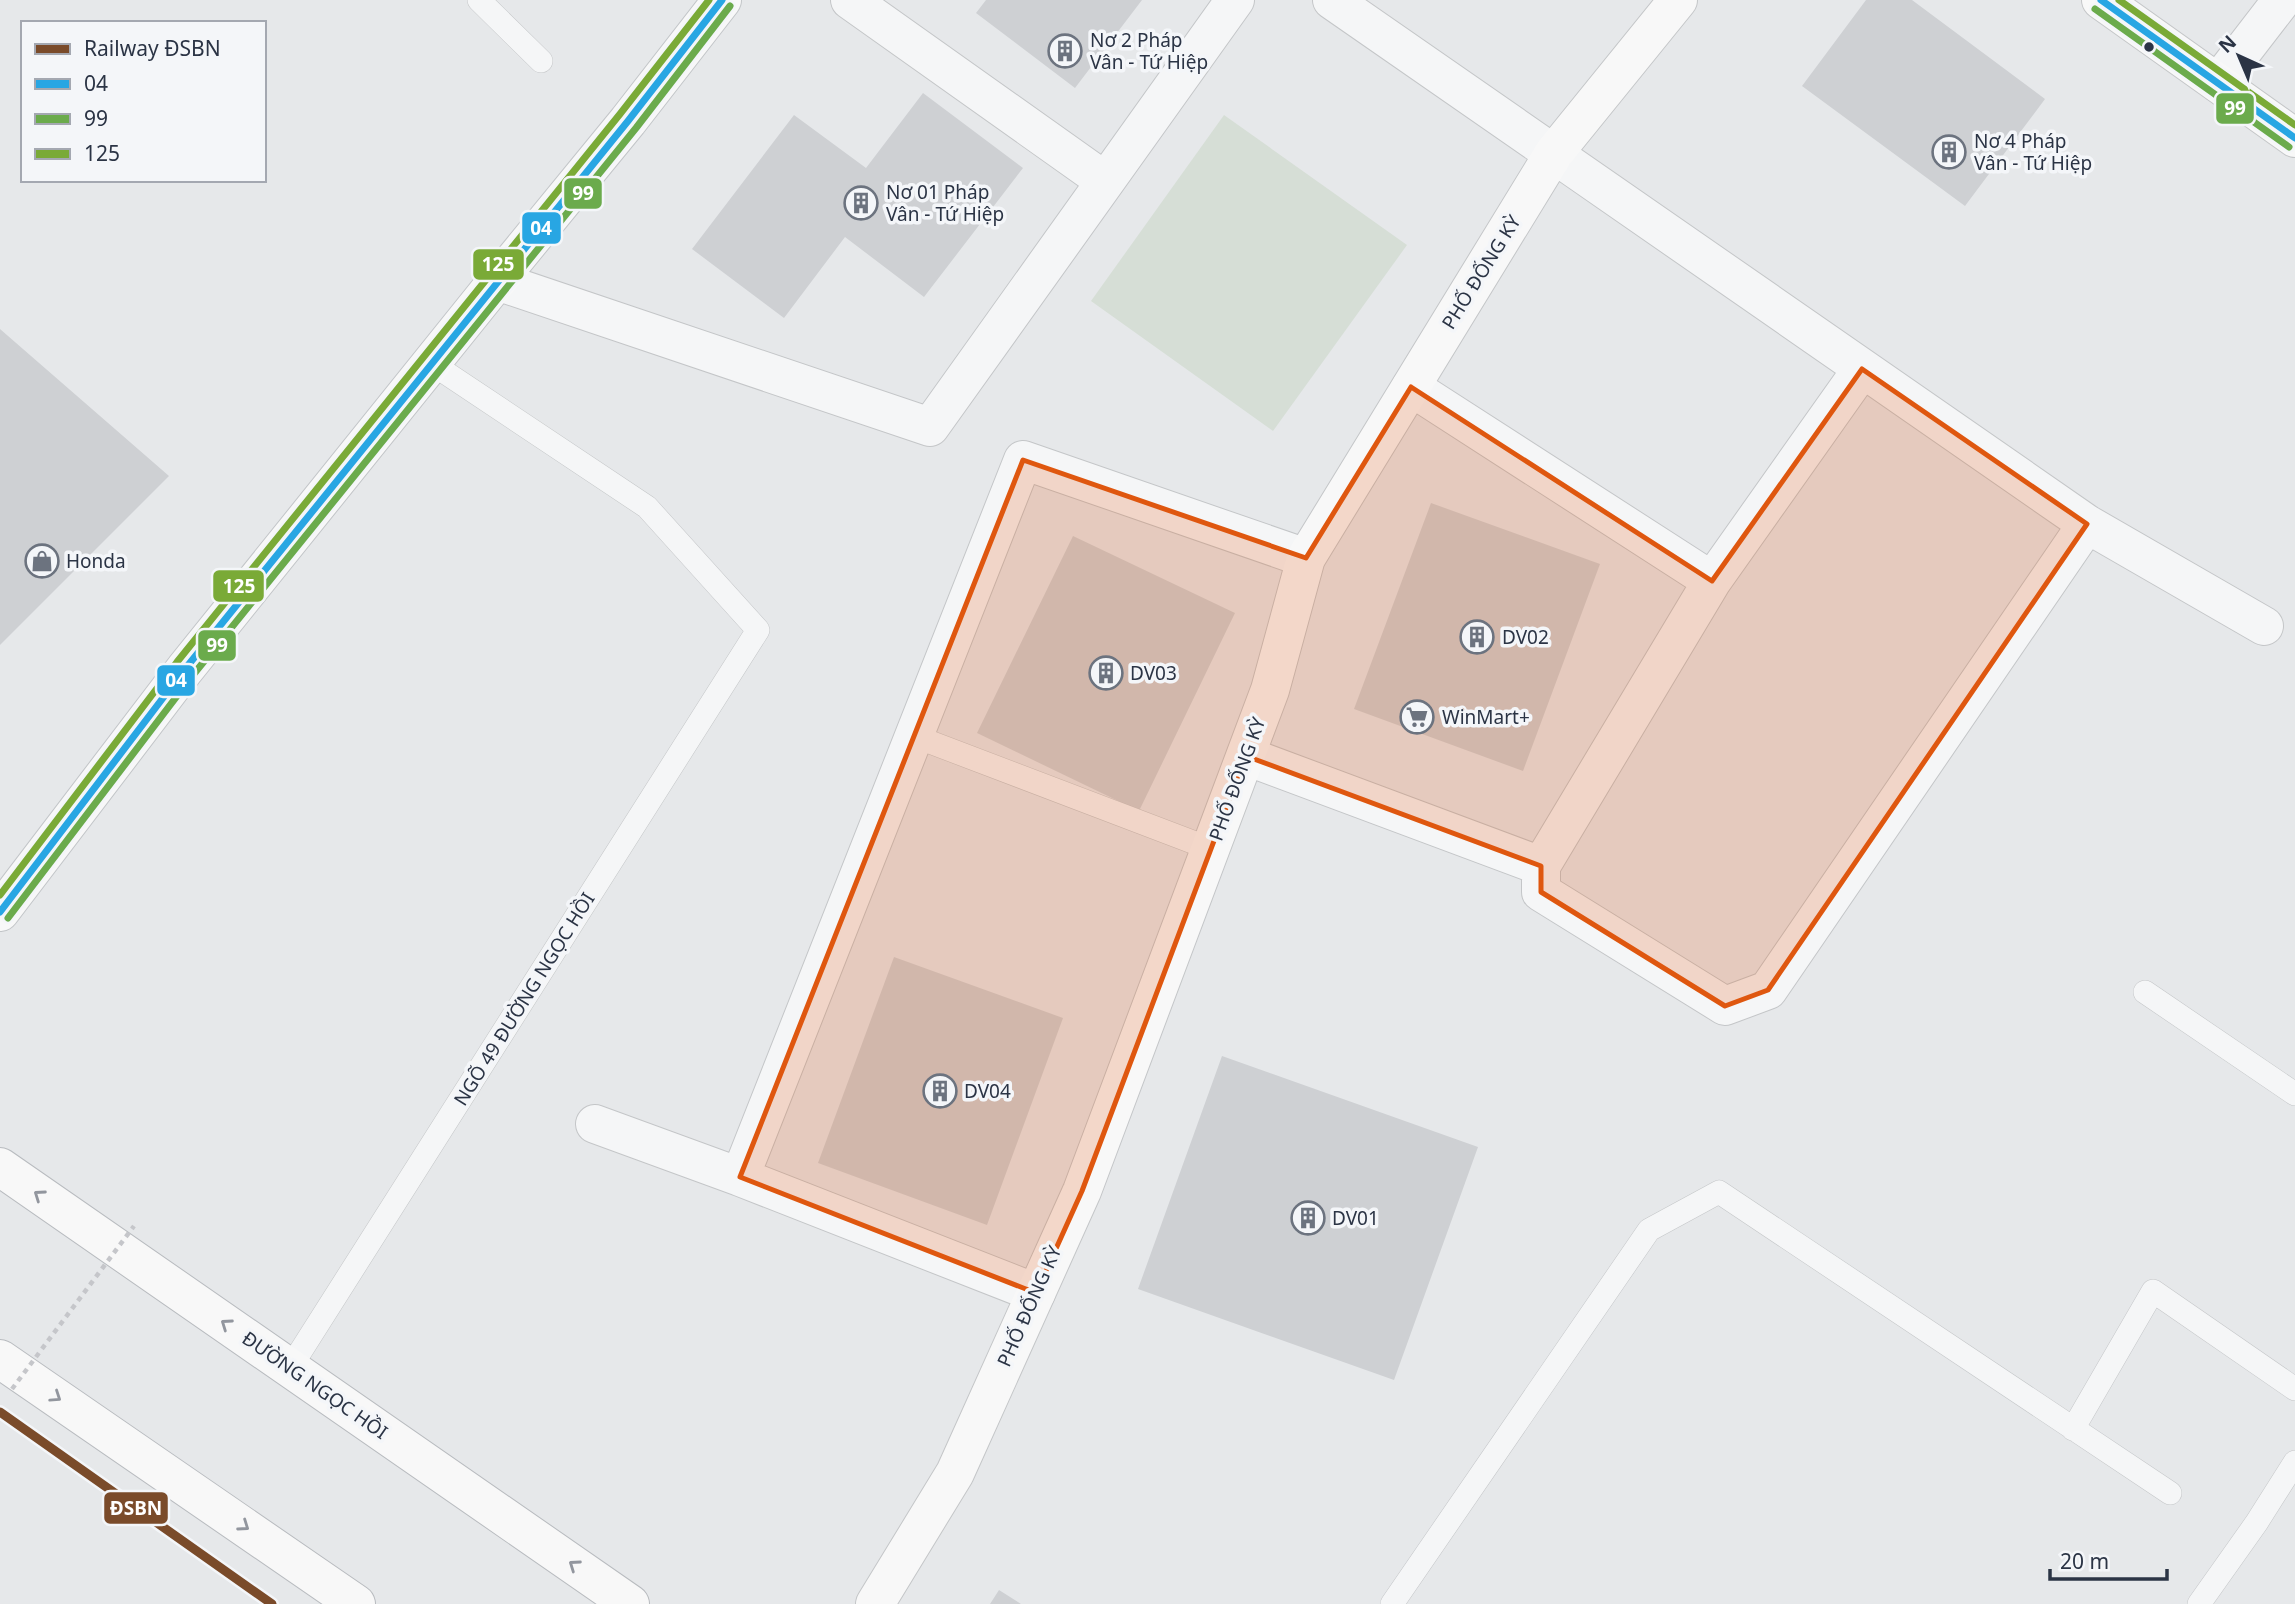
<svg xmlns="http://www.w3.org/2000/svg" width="2295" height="1604" viewBox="0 0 2295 1604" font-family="'Noto Sans',sans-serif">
	<rect width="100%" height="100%" fill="#e6e8ea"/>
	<path fill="#d6ded6" d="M 1224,115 L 1407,245 L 1273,431 L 1091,301 Z"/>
	<path fill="#ced0d3" d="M 986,0 L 1142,0 L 1075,88 L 976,13 Z
		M 1866,0 L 1912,0 L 2045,99 L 1965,206 L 1802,86 Z
		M 923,93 L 1023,168 L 924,297 L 845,237 L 784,318 L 692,249 L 794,115 L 866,168 Z
		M 0,329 L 169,476 L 0,645 Z
		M 1431,503 L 1600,564 L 1523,771 L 1354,709 Z
		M 1073,536 L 1235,613 L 1139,811 L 977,733 Z
		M 894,957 L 1063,1018 L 987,1225 L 818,1163 Z
		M 1222,1056 L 1478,1147 L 1394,1380 L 1138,1289 Z
		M 999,1590 L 1021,1604 L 990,1604 Z"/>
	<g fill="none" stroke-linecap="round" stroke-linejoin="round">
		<defs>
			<path id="lane" d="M 479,0 L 541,61
				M 914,736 L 1211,849
				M 2145,992 L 2295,1094
				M 290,1368 L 758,630 L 647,507 L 431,363
				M 2073,1429 L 2153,1291 L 2295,1389
				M 1392,1604 L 1649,1230 L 1719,1192 L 2170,1493
				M 2199,1604 L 2257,1522 L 2295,1462"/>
			<path id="street" d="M 850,0 L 1105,181
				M 1332,0 L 2087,524 L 2264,626
				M 2218,83 L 2282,0
				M 497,281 L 930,427 L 1235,0
				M 1862,369 L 1712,581 L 1541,866 L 1541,892 L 1725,1006 L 1768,990 L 2087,524
				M 1411,387 L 1712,581
				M 1246,756 L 1541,866
				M 595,1124 L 740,1177 L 1036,1293
				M 740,1177 L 1023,460 L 1306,558"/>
			<path id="secondary" d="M 2101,0 L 2295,138
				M 875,1604 L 955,1473 L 1082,1191 L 1270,690 L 1306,558 L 1554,153 L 1678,0"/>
			<path id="primary" d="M 0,912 L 185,669 L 497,281 L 628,121 L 722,0"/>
			<path id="highway" d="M 0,1167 L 630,1604
				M 0,1359 L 356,1604"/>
		</defs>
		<use href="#lane" stroke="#c4c6c8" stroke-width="24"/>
		<use href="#street" stroke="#c4c6c8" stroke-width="40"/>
		<use href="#secondary" stroke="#c4c6c8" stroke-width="40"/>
		<use href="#primary" stroke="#c2c5c8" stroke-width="40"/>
		<use href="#highway" stroke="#b8bbbf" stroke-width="40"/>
		<use href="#lane" stroke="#f5f6f7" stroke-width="23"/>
		<use href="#street" stroke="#f5f6f7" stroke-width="38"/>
		<use href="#secondary" stroke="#f8f8f8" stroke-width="38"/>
		<use href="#primary" stroke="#f8f8f8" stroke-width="38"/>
		<use href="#highway" stroke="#f8f8f8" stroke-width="38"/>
		<path stroke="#c5c6ca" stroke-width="4.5" stroke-dasharray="5 5" stroke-linecap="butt" d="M 12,1389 L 134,1226"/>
		<defs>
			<path id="bus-1" d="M 2101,0 L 2295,138
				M 0,912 L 185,669 L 628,121 L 722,0"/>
			<path id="bus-2" d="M 2095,9 L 2289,147
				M 8,918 L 193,675 L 636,128 L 730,6"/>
			<path id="bus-3" d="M 2119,0 L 2295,125
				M 0,895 L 177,662 L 620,114 L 709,0"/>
		</defs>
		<use href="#bus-1" stroke="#f4f6f9" stroke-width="12"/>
		<use href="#bus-2" stroke="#f4f6f9" stroke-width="12"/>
		<use href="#bus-3" stroke="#f4f6f9" stroke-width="12"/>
		<use href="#bus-1" stroke="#28a6e3" stroke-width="7"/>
		<use href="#bus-2" stroke="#6bab4c" stroke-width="7"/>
		<use href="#bus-3" stroke="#7aaa37" stroke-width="7"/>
		<defs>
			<path id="rail-1" d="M 0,1412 L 272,1604"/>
		</defs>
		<use href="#rail-1" stroke="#f4f6f9" stroke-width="14"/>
		<use href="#rail-1" stroke="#7a4b2a" stroke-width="9"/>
	</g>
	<defs><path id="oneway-chevron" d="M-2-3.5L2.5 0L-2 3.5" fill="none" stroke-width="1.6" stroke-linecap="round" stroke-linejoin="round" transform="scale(1.75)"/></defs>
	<g stroke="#92969e">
		<use href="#oneway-chevron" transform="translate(39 1195) rotate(-145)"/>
		<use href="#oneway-chevron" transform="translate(226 1324) rotate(-145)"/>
		<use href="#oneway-chevron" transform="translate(56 1397) rotate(34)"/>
		<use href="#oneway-chevron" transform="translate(244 1526) rotate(35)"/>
		<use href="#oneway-chevron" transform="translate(574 1565) rotate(-145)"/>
	</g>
	<path fill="#df570f" fill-opacity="0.2" stroke="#df570f" stroke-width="5" stroke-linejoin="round" d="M 1862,369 L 2087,524 L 1768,990 L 1725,1006 L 1541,892 L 1541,866 L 1246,756 L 1082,1191 L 1036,1293 L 740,1177 L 1023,460 L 1306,558 L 1411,387 L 1712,581 Z"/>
	<defs>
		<symbol id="building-ring" viewBox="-11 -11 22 22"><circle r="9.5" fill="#f4f6f9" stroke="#6c737f" stroke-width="1.5"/><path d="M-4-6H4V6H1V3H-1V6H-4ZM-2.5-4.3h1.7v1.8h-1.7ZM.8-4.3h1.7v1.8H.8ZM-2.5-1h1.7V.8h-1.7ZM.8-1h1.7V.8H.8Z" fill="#6c737f"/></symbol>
		<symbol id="shop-ring" viewBox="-11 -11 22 22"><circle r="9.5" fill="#f4f6f9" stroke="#6c737f" stroke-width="1.5"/><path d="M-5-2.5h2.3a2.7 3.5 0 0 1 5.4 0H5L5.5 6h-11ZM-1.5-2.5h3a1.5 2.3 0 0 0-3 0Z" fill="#6c737f"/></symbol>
		<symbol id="supermarket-ring" viewBox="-11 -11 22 22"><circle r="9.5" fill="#f4f6f9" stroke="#6c737f" stroke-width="1.5"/><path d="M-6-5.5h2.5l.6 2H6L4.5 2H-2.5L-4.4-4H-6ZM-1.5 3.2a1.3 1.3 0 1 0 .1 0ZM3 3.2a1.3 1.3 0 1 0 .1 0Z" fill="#6c737f"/></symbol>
	</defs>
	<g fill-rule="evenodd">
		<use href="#building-ring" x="1046" y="32" width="38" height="38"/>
		<use href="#building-ring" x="1930" y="133" width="38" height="38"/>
		<use href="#building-ring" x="842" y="184" width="38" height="38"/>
		<use href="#shop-ring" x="23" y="542" width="38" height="38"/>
		<use href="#building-ring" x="1458" y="618" width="38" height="38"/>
		<use href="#building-ring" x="1087" y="654" width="38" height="38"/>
		<use href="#supermarket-ring" x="1398" y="698" width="38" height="38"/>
		<use href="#building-ring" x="921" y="1072" width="38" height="38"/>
		<use href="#building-ring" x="1289" y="1199" width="38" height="38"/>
	</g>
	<circle fill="#2b3445" stroke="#f4f6f9" stroke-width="2.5" cx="2149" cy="47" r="6"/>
	<g text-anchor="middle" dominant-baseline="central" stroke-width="7" stroke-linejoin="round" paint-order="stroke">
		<g font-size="19" fill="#2b3445" stroke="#f4f6f9" text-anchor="start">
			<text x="1090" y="40">Nơ 2 Pháp<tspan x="1090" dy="22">Vân - Tứ Hiệp</tspan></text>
			<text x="1974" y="141">Nơ 4 Pháp<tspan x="1974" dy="22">Vân - Tứ Hiệp</tspan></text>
			<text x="886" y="192">Nơ 01 Pháp<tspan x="886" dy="22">Vân - Tứ Hiệp</tspan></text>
			<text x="66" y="561">Honda</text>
			<text x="1502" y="637">DV02</text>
			<text x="1130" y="673">DV03</text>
			<text x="1442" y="717">WinMart+</text>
			<text x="964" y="1091">DV04</text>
			<text x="1332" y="1218">DV01</text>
		</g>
		<g font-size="19" fill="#2b3445" stroke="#f4f6f9">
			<text transform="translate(1481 272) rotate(-58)">PHỐ ĐỐNG KỲ</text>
			<text transform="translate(1237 779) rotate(-70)">PHỐ ĐỐNG KỲ</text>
			<text transform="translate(524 999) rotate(-58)">NGÕ 49 ĐƯỜNG NGỌC HỒI</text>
			<text transform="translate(1029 1306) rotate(-66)">PHỐ ĐỐNG KỲ</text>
			<text transform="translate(315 1385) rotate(35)">ĐƯỜNG NGỌC HỒI</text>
		</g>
	</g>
	<g stroke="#f4f6f9" stroke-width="2.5">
		<rect x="2215" y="92" width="40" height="33" rx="7" fill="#6bab4c"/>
		<rect x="563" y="177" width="40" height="33" rx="7" fill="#6bab4c"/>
		<rect x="521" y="211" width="41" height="34" rx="7" fill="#28a6e3"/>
		<rect x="472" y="248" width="53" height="33" rx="7" fill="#7aaa37"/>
		<rect x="212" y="569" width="53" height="34" rx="7" fill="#7aaa37"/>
		<rect x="197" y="629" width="40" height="33" rx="7" fill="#6bab4c"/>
		<rect x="156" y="664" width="40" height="33" rx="7" fill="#28a6e3"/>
		<rect x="103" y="1491" width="66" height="34" rx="7" fill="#7a4b2a"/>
	</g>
	<g font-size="19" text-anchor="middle" font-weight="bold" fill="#fff">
		<text x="2235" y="115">99</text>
		<text x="583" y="200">99</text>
		<text x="541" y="235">04</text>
		<text x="498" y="271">125</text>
		<text x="239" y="593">125</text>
		<text x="217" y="652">99</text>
		<text x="176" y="687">04</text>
		<text x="136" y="1515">ĐSBN</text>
	</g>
	<rect x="21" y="21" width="245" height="161" fill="#f4f6f9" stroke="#a4a8b1" stroke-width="2"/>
	<rect x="35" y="44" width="35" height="10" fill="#7a4b2a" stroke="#a4a8b1" stroke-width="2"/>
	<text x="84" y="56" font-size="21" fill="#2b3445">Railway ĐSBN</text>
	<rect x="35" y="79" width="35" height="10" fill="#28a6e3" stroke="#a4a8b1" stroke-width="2"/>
	<text x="84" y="91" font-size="21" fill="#2b3445">04</text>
	<rect x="35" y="114" width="35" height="10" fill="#6bab4c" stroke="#a4a8b1" stroke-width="2"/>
	<text x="84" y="126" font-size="21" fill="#2b3445">99</text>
	<rect x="35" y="149" width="35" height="10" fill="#7aaa37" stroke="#a4a8b1" stroke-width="2"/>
	<text x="84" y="161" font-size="21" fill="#2b3445">125</text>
	<g transform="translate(2239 56) rotate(316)" stroke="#f4f6f9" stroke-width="5" paint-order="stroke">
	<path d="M0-5L12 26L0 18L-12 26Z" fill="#2b3445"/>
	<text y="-10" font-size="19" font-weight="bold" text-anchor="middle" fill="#2b3445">N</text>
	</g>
	<path d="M2050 1569v10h117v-10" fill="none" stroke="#2b3445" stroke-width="3.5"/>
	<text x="2060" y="1569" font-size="21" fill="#2b3445" stroke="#f4f6f9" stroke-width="5" paint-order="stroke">20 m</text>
</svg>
